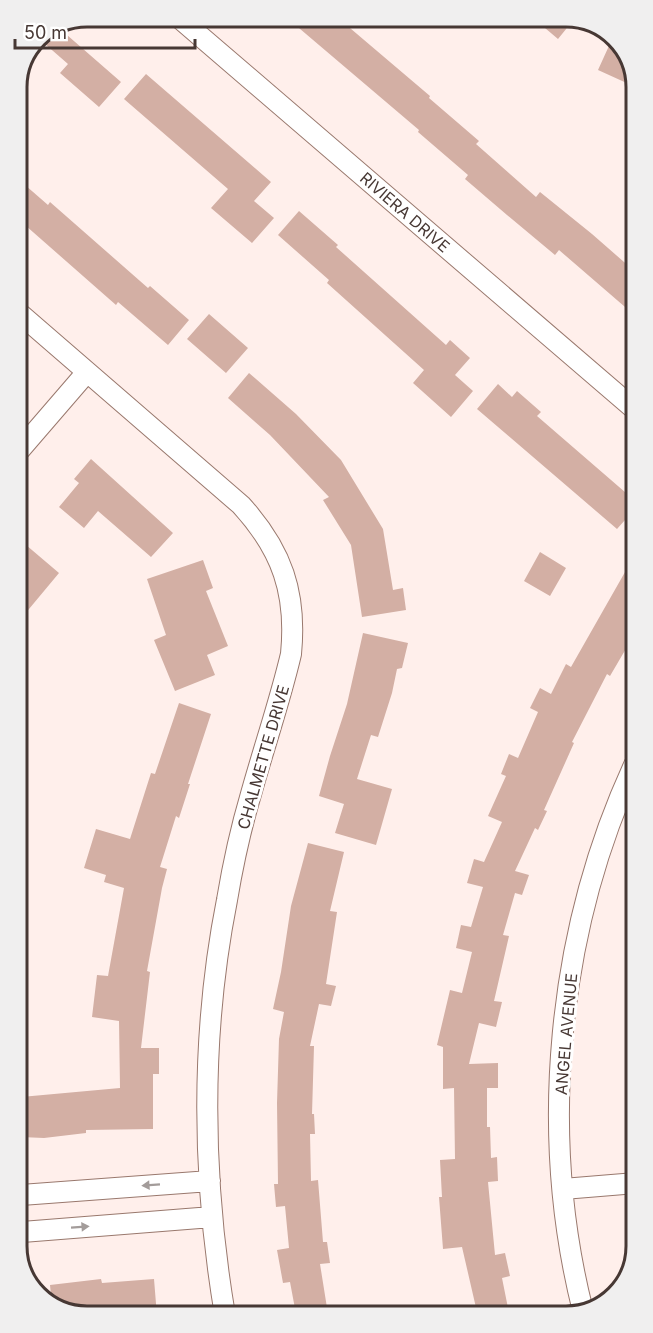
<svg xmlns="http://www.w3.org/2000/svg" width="653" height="1333" viewBox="0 0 653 1333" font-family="Inter,sans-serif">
	<rect width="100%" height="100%" fill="#ffefeb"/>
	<path fill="#d3afa4" d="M 286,17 L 337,17 L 430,96 L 429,98 L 479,141 L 476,144 L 536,197 L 540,192 L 592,234 L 632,269 L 632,313 L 559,250 L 555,255 L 507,215 L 465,179 L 468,175 L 418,132 L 419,130 Z
		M 532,17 L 571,17 L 575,18 L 558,39 Z
		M 59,28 L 121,82 L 99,107 L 60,73 L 68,64 L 37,37 Z
		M 613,37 L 631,60 L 631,85 L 598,70 Z
		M 146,74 L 271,182 L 254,201 L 274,218 L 252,243 L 211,208 L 228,189 L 124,99 Z
		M 17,178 L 48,205 L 50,202 L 148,288 L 150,286 L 189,320 L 168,345 L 118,302 L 116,305 L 17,218 Z
		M 299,211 L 338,245 L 336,247 L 446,345 L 450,340 L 470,358 L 455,375 L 473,391 L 451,417 L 413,383 L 424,370 L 327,283 L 329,280 L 278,235 Z
		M 209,314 L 248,348 L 226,373 L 187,339 Z
		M 249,373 L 296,414 L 341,460 L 383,529 L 393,590 L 403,588 L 406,610 L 362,617 L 351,545 L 323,500 L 329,497 L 270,435 L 228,398 Z
		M 498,384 L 512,397 L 517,391 L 541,412 L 537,416 L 633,499 L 633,511 L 617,529 L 477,409 Z
		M 91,459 L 173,533 L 151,557 L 98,511 L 84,528 L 59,507 L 79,483 L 74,479 Z
		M 19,539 L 59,573 L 19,621 Z
		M 540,552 L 566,568 L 550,596 L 524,581 Z
		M 633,558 L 634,635 L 610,676 L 607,674 L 572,742 L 574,743 L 544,810 L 547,811 L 538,830 L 535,828 L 515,871 L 529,875 L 522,895 L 515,893 L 503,935 L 509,936 L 494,1001 L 502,1002 L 496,1027 L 479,1023 L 469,1064 L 498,1063 L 498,1088 L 487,1088 L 487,1127 L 490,1127 L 491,1158 L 497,1157 L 498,1181 L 488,1182 L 495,1255 L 505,1253 L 510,1276 L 502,1278 L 508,1308 L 477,1312 L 462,1247 L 443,1249 L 439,1197 L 442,1197 L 440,1160 L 455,1159 L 454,1088 L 443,1089 L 443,1047 L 437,1045 L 450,990 L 462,993 L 472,952 L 456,948 L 461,925 L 471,927 L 483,887 L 467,883 L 474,859 L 484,862 L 502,822 L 488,816 L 506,776 L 501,774 L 509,754 L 518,758 L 538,712 L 530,708 L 540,688 L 551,694 L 566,664 L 571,667 Z
		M 203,560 L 213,588 L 206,591 L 228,646 L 207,655 L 215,675 L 175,691 L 154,640 L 166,635 L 147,579 Z
		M 363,633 L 408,643 L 402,668 L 397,669 L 392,693 L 378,737 L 371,735 L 357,779 L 392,789 L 376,845 L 335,833 L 344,804 L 319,796 L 330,756 L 347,704 Z
		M 179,703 L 211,714 L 188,784 L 190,784 L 179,818 L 176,816 L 160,867 L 167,869 L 162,888 L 147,971 L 150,972 L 141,1048 L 159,1048 L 159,1074 L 153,1074 L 153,1129 L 86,1130 L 86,1133 L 44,1138 L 21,1137 L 21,1097 L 120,1088 L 119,1021 L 92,1017 L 97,975 L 108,976 L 124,888 L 104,882 L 106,875 L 84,868 L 96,829 L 130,839 L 151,773 L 155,774 Z
		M 308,843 L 344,852 L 330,911 L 337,912 L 326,984 L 336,986 L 331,1006 L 319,1004 L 310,1046 L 314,1046 L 312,1114 L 314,1114 L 315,1134 L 310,1134 L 311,1181 L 318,1180 L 323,1242 L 327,1242 L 330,1263 L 320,1264 L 328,1314 L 296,1314 L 290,1282 L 283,1283 L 277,1250 L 289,1248 L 285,1206 L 276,1207 L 274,1184 L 278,1184 L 277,1103 L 279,1039 L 284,1012 L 273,1009 L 281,972 L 291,906 Z
		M 101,1279 L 102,1283 L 154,1279 L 157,1316 L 82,1316 L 52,1305 L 50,1285 Z"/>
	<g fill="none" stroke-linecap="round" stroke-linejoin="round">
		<defs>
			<path id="minor" d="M 178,17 L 633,408
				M 18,312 L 241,505 C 282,550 297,593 291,654 C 280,701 264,747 251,794 C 241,828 233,864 227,900 C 200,1036 202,1179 225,1315
				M 18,452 L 87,372
				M 563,1189 L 636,1183
				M 21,1195 L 210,1181
				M 22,1232 L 212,1217
				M 583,1311 C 538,1133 557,932 634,765"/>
		</defs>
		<use href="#minor" stroke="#99786d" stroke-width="22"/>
		<use href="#minor" stroke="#fff" stroke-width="20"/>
	</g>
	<defs><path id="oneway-solid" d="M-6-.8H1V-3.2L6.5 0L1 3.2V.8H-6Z" transform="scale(1.5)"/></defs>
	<g fill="#a39c9a">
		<use href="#oneway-solid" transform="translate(151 1185) rotate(176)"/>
		<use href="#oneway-solid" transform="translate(80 1227) rotate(-4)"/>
	</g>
	<g text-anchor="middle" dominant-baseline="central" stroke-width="6" stroke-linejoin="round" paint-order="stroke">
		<g font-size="16" fill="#473834" stroke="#fff">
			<text transform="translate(405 212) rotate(41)">RIVIERA DRIVE</text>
			<text transform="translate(263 757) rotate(-74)">CHALMETTE DRIVE</text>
			<text transform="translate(566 1034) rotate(-85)">ANGEL AVENUE</text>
		</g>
	</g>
	<path d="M0 0H653V1333H0ZM87 27H566A60 60 0 0 1 626 87V1246A60 60 0 0 1 566 1306H87A60 60 0 0 1 27 1246V87A60 60 0 0 1 87 27Z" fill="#f0efef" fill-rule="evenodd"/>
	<path fill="none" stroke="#473834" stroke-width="3" d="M87 27H566A60 60 0 0 1 626 87V1246A60 60 0 0 1 566 1306H87A60 60 0 0 1 27 1246V87A60 60 0 0 1 87 27Z"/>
	<path d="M15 39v9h180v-9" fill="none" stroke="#473834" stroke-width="3"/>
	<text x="24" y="39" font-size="18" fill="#473834" stroke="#ffffff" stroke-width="4.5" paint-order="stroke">50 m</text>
</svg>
